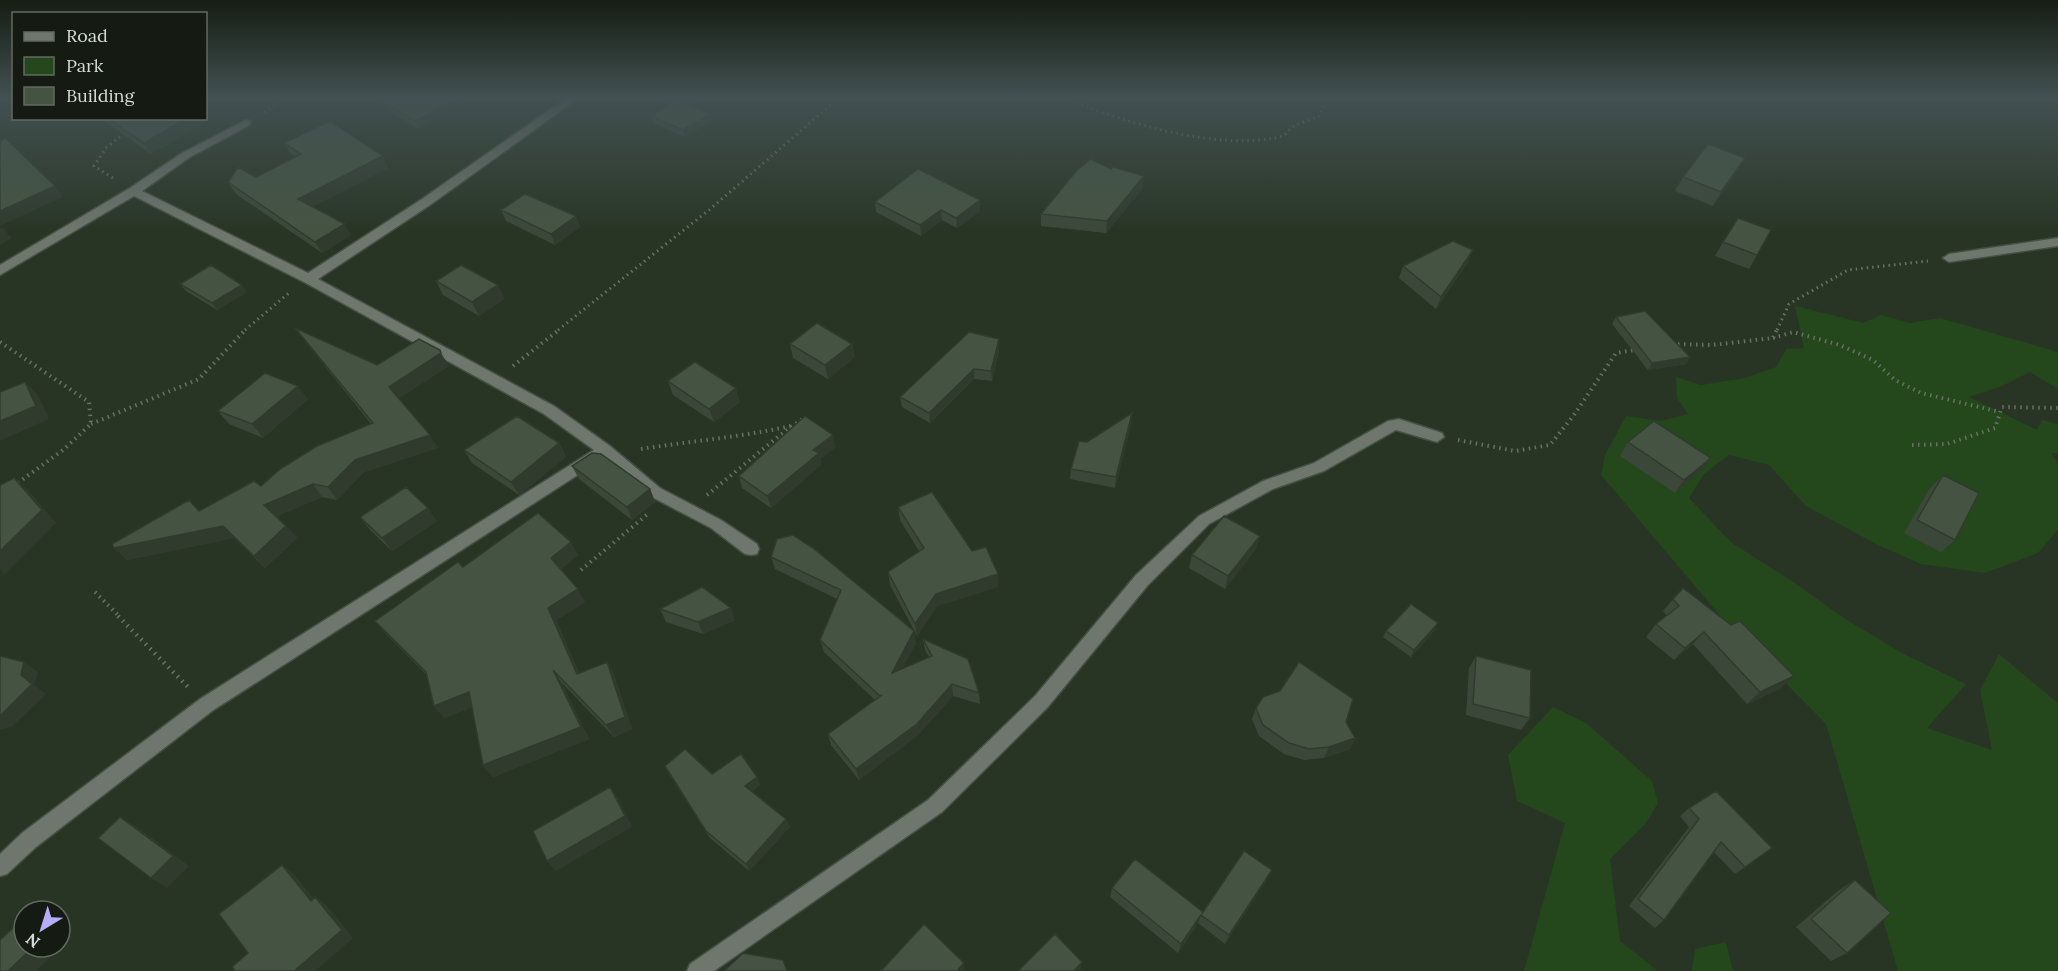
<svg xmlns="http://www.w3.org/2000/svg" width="2058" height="971" viewBox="0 0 2058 971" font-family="Lora,serif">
	<rect width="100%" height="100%" fill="#283525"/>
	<path fill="#24471c" d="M 1795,306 L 1863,323 L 1881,315 L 1910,323 L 1940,318 L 2058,352 L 2058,389 L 2030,372 L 2002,386 L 1969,397 L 2037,430 L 2042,420 L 2058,424 L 2058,453 L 2051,453 L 2058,464 L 2058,530 L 2038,553 L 1985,573 L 1921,564 L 1878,545 L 1806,506 L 1769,465 L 1729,455 L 1704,474 L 1689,498 L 1732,543 L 1792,581 L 1844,618 L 1902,653 L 1966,684 L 1927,728 L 1992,750 L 1980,690 L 1999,654 L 2058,703 L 2058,971 L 1898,971 L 1826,724 L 1728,625 L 1601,475 L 1605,455 L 1626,416 L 1661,421 L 1688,414 L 1677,398 L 1676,377 L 1701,385 L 1745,378 L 1776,367 L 1786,349 L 1804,348 Z
		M 1553,707 L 1586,723 L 1652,781 L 1658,803 L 1646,823 L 1610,859 L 1620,941 L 1658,971 L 1524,971 L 1565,823 L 1517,801 L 1508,755 Z
		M 1726,942 L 1733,971 L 1692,971 L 1695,949 Z"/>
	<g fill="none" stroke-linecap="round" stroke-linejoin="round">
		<defs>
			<path id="minor" d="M 568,97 L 580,97 L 430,205 L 318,279 L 554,406 L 610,446 L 660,488 L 721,520 L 757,544 L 759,549 L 757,554 L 751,555 L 745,554 L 711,528 L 650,496 L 604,458 L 212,711 L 36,847 L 7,874 L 0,876 L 0,854 L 22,833 L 200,699 L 594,450 L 544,414 L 304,282 L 134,196 L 0,275 L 0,265 L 130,188 L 182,153 L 246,120 L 250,121 L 250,125 L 190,157 L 142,191 L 308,273 L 422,199 Z
				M 2058,238 L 2058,246 L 1949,262 L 1943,258 L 1949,254 Z
				M 1399,419 L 1442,433 L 1444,437 L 1437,442 L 1396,430 L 1324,471 L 1273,489 L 1209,524 L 1148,585 L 1047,708 L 942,812 L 714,971 L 687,971 L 690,964 L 928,800 L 1035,696 L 1136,575 L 1199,516 L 1263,481 L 1314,463 L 1388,421 Z"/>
		</defs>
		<use href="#minor" stroke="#445041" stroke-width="3"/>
		<path stroke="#667263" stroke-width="3" stroke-dasharray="1.5 4" stroke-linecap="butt" d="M 1061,97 C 1123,122 1213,151 1280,137 C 1287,135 1289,129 1294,126 C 1302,122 1312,119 1320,116 L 1327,97
			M 264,112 L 289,97
			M 113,178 L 94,166 L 106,148 L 127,131
			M 245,330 L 289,293
			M 558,330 L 709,210 L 840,97
			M 1777,330 L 1789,304 L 1848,270 L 1928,261"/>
		<path stroke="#667263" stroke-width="4" stroke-dasharray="1.5 4.5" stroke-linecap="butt" d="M 1773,338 L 1793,332 L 1840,345 L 1873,360 L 1895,380 L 1921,393 L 2000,412
			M 0,342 L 89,402 L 91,424 L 63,450 L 15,485
			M 1672,344 L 1712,345 L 1773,338 L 1777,329
			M 513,366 L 560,329
			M 91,424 L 199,379 L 246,329
			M 1458,440 L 1515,451 L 1550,445 L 1574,415 L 1616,353 L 1635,350
			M 1912,445 L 1947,444 L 1995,428 L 2002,407 L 2058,408
			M 641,449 C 692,441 741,437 791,426
			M 707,495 L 779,436 L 804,418
			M 581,570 L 649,513
			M 95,592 L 120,617"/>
		<path stroke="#667263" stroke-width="4.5" stroke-dasharray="1.5 5" stroke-linecap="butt" d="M 118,616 L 189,688"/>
		<use href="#minor" fill="#6f766e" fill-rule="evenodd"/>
	</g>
	<path fill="#3b4839" d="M 369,97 L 466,97 L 468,101 L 418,128 L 371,100 Z
		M 651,116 L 713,121 L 685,137 L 653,123 Z
		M 102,118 L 204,118 L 206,122 L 151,154 L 104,121 Z
		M 284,143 L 383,156 L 388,168 L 312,207 L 351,235 L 322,253 L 236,194 L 228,182 L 256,177 L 295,157 L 291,154 Z
		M 1745,158 L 1737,171 L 1713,206 L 1675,191 L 1683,177 Z
		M 1111,169 L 1143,188 L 1106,233 L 1041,226 L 1041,214 Z
		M 980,200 L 980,211 L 957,228 L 942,220 L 921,236 L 876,212 L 875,202 Z
		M 501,210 L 576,216 L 580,227 L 555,245 L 506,221 Z
		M 1723,242 L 1757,255 L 1749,269 L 1715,256 Z
		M 1468,262 L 1436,309 L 1399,278 L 1403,266 Z
		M 436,281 L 498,285 L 504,299 L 479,316 L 443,295 Z
		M 180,284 L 247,292 L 217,310 L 186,291 Z
		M 1616,317 L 1690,357 L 1686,364 L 1648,370 L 1612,324 Z
		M 295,328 L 377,365 L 449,366 L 399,398 L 438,448 L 364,472 L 337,500 L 322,497 L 277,516 L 297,538 L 265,568 L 234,538 L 127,560 L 199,511 L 261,486 L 371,424 L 304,340 Z
		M 790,344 L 852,344 L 855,357 L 828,379 L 793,358 Z
		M 999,350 L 992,381 L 974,379 L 930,423 L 902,407 L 900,397 Z
		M 668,381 L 740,402 L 714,422 L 673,395 Z
		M 308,399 L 263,438 L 229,424 L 218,411 Z
		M 1131,424 L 1115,488 L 1070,479 L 1071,469 L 1087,442 Z
		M 1628,442 L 1701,471 L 1675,493 L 1620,456 Z
		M 559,443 L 566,457 L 519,495 L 472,463 L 464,450 Z
		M 835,447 L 820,459 L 821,465 L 771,508 L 742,488 L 739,476 Z
		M 572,466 L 650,489 L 655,502 L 632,520 L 579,479 Z
		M 1943,475 L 1955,540 L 1941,552 L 1904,533 L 1930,488 Z
		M 898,507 L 972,551 L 998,587 L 937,606 L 917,636 L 890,585 L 888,572 L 919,551 L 900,520 Z
		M 360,517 L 437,521 L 392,551 L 370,530 Z
		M 1260,536 L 1256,549 L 1225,589 L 1189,568 L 1192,555 Z
		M 777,539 L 916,643 L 902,669 L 929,657 L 925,650 L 923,639 L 979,693 L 980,704 L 953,696 L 918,735 L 859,780 L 831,745 L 828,734 L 875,700 L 824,652 L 820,640 L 837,599 L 775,569 L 771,557 Z
		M 578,555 L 561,569 L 585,602 L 556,620 L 579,673 L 607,662 L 614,675 L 632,729 L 614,737 L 561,682 L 589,739 L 493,777 L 483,765 L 472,707 L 444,718 L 434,706 L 427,675 L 386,634 L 375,621 L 463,567 Z
		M 1673,599 L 1781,688 L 1747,704 L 1693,644 L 1674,660 L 1646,637 L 1656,624 L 1667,616 L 1663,611 Z
		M 660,609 L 735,620 L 703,634 L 666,622 Z
		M 1435,630 L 1411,657 L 1383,637 L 1386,631 Z
		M 1476,656 L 1530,718 L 1521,730 L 1466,715 L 1469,668 Z
		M 1256,708 L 1346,722 L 1355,738 L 1350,749 L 1324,758 L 1304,760 L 1284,754 L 1259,736 L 1252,719 Z
		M 669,774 L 712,774 L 757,777 L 760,785 L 752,791 L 790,827 L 749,871 L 710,838 Z
		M 1689,808 L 1772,848 L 1735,874 L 1714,852 L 1664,920 L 1655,928 L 1629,906 L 1689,827 L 1680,816 Z
		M 1272,870 L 1267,879 L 1225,944 L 1198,923 L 1178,953 L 1110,897 L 1112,888 L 1203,912 Z
		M 1855,880 L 1847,953 L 1831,961 L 1796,927 L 1839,890 Z"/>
	<path fill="#303b2e" d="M 460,97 L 466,97 L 468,101 L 418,128 L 415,121 Z
		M 711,114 L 713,121 L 685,137 L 683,130 Z
		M 187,118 L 204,118 L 206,122 L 151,154 L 144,143 Z
		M 383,156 L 388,168 L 305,211 L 298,199 Z
		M 1745,158 L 1737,171 L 1713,206 L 1721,192 Z
		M 1144,176 L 1143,188 L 1106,233 L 1107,221 Z
		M 55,186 L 63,197 L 0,226 L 0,211 Z
		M 980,200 L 980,211 L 957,228 L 956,218 Z
		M 941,210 L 942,220 L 921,236 L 920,225 Z
		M 576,216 L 580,227 L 555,245 L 551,234 Z
		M 345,224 L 351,235 L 322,253 L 315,242 Z
		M 3,228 L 12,238 L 0,245 L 0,229 Z
		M 1473,250 L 1468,262 L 1436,309 L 1441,297 Z
		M 242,285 L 247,292 L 217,310 L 212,303 Z
		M 498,285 L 504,299 L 479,316 L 472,302 Z
		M 999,339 L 999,350 L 992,381 L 991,371 Z
		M 852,344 L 855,357 L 828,379 L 825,365 Z
		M 441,353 L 449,366 L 397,400 L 389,387 Z
		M 1690,357 L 1686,364 L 1648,370 L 1652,363 Z
		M 974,369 L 974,379 L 930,423 L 929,413 Z
		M 25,382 L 38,395 L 49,419 L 0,441 L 0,421 Z
		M 298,386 L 308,399 L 263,438 L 252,424 Z
		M 736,388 L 740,402 L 714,422 L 709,409 Z
		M 1132,413 L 1131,424 L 1115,488 L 1116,477 Z
		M 430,435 L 438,448 L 364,472 L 337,500 L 328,487 L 355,460 Z
		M 833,435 L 835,447 L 820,459 L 821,465 L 771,508 L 767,496 L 813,450 Z
		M 559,443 L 566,457 L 519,495 L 511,482 Z
		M 1711,458 L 1701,471 L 1675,493 L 1684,480 Z
		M 14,478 L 29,491 L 56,523 L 5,574 L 0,569 L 0,551 Z
		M 313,484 L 322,497 L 275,517 L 264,505 Z
		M 650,489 L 655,502 L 632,520 L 627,507 Z
		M 428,508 L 437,521 L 392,551 L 382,538 Z
		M 223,526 L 234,538 L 127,560 L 114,548 Z
		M 286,526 L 297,538 L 265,568 L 254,556 Z
		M 1260,536 L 1256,549 L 1225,589 L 1228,576 Z
		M 571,542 L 578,555 L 559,571 L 551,558 Z
		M 998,574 L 998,587 L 937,606 L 917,636 L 915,624 L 936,594 Z
		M 578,589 L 585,602 L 556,620 L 585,686 L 577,674 L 548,608 Z
		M 731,608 L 735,620 L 703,634 L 698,622 Z
		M 1438,623 L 1435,630 L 1411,657 L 1414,650 Z
		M 914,631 L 916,643 L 894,685 L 892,673 Z
		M 1704,632 L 1693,644 L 1674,660 L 1685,648 Z
		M 24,662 L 38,672 L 34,685 L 46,694 L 13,726 L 0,730 L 0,716 L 21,675 Z
		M 607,662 L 614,675 L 632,729 L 614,737 L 606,725 Z
		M 553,670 L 561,682 L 589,739 L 493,777 L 483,765 Z
		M 1794,676 L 1781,688 L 1747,704 L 1760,692 Z
		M 952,684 L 953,696 L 918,735 L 859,780 L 856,769 Z
		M 469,692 L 479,704 L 444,718 L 434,706 Z
		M 1355,738 L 1350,749 L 1324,758 L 1329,747 Z
		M 757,777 L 760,785 L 748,793 L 745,786 Z
		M 610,787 L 618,798 L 632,827 L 556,871 L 547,861 Z
		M 120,817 L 137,827 L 189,866 L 167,888 L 151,878 Z
		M 786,819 L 790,827 L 749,871 L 746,864 Z
		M 282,865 L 293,873 L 322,909 L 311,901 Z
		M 1272,870 L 1267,879 L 1225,944 L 1229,935 Z
		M 315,897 L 326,905 L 353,938 L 315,971 L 294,971 Z
		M 1201,915 L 1198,923 L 1178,953 L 1181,944 Z
		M 60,927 L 72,937 L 36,971 L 8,971 L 33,947 L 60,947 Z
		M 1082,962 L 1081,969 L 1079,971 L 1074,971 Z
		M 964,963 L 965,971 L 957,971 Z"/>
	<path fill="#455442" stroke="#303b2e" stroke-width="1.5" d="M 373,97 L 460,97 L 415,121 Z
		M 677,99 L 711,114 L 683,130 L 651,116 Z
		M 107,118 L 187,118 L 144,143 Z
		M 330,121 L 383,156 L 298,199 L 345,224 L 315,242 L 228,182 L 238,167 L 256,177 L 301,154 L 284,143 Z
		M 5,138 L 55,186 L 0,211 L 0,141 Z
		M 1708,144 L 1745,158 L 1721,192 L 1683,177 Z
		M 1091,159 L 1111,169 L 1113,167 L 1144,176 L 1107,221 L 1041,214 L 1077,170 Z
		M 918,169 L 980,200 L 956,218 L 941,210 L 920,225 L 875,202 Z
		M 525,194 L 576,216 L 551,234 L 501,210 Z
		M 1738,218 L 1771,230 L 1757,255 L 1723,242 Z
		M 1453,241 L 1473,250 L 1441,297 L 1403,266 Z
		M 211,265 L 242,285 L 212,303 L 180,284 Z
		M 461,265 L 498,285 L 472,302 L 436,281 Z
		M 1645,311 L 1690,357 L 1652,363 L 1616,317 Z
		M 817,323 L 852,344 L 825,365 L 790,344 Z
		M 295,328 L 377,365 L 419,339 L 440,350 L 441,353 L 389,387 L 430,435 L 355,460 L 328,487 L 313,484 L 264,505 L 286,526 L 254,556 L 223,526 L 114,548 L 112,544 L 189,500 L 199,511 L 254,481 L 261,486 L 280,469 L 317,446 L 373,423 Z
		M 969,332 L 999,339 L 991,371 L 974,369 L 929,413 L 900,397 Z
		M 695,362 L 736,388 L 709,409 L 668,381 Z
		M 265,373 L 298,386 L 252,424 L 218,411 Z
		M 25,382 L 36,406 L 0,421 L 0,392 Z
		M 1132,413 L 1116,477 L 1071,469 L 1079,441 L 1087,442 Z
		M 517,416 L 559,443 L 511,482 L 464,450 Z
		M 805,416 L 833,435 L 813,450 L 819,453 L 767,496 L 739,476 Z
		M 1654,421 L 1711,458 L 1684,480 L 1628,442 Z
		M 592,453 L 601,454 L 650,489 L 627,507 L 572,466 Z
		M 1943,475 L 1979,493 L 1955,540 L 1917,520 Z
		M 14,478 L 42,510 L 0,551 L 0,485 Z
		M 406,487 L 428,508 L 382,538 L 360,517 Z
		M 932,492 L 972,551 L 986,547 L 998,574 L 936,594 L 915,624 L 888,572 L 924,548 L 898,507 Z
		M 538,513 L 571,542 L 551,558 L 578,589 L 548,608 L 577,674 L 607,662 L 625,717 L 606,725 L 553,670 L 581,727 L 483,765 L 469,692 L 434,706 L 426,672 L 375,621 L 458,562 L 463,567 Z
		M 1224,516 L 1260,536 L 1228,576 L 1192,555 Z
		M 793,535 L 813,548 L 914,631 L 892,673 L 932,656 L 923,639 L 968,659 L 979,693 L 952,684 L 917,724 L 856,769 L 828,734 L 882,695 L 880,696 L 820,640 L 841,590 L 771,557 L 777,539 Z
		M 702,587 L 731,608 L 698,622 L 660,609 Z
		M 1683,588 L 1731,625 L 1740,621 L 1794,676 L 1760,692 L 1704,632 L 1685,648 L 1656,624 L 1679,606 L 1673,599 Z
		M 1411,604 L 1438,623 L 1414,650 L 1386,631 Z
		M 0,656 L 24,662 L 21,675 L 32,684 L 0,716 Z
		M 1476,656 L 1531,670 L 1530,718 L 1473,704 Z
		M 1299,662 L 1353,699 L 1346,722 L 1355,738 L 1329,747 L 1309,749 L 1289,743 L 1263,725 L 1256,708 L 1263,697 L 1280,691 Z
		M 685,749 L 712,774 L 741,754 L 757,777 L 745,786 L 786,819 L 746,864 L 706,831 L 665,766 Z
		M 610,787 L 625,816 L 547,861 L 533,831 Z
		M 1716,791 L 1772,848 L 1745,867 L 1721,842 L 1664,920 L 1638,899 L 1699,819 L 1689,808 Z
		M 120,817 L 173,856 L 151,878 L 98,838 Z
		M 1244,851 L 1272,870 L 1229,935 L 1201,915 Z
		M 1135,859 L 1203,912 L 1181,944 L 1112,888 Z
		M 282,865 L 311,901 L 315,897 L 342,930 L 294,971 L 235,971 L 232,967 L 248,953 L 219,914 Z
		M 1855,880 L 1891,913 L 1847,953 L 1811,919 Z
		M 24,918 L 24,947 L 33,947 L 8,971 L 0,971 L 0,940 Z
		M 924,924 L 964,963 L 957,971 L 881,971 Z
		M 1055,934 L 1082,962 L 1074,971 L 1018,971 Z
		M 743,953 L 783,960 L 787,971 L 724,971 Z"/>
	<linearGradient id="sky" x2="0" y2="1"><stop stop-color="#161d14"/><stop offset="0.42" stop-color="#425151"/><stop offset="1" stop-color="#425151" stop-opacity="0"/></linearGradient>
	<rect width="2058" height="233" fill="url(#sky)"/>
	<rect x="12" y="12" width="195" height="108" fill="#151b13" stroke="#626960" stroke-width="1.5"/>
	<rect x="24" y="32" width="30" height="9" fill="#6f766e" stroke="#626960" stroke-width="1.5"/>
	<text x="66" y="42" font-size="18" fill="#d5ded3">Road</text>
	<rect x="24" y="57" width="30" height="18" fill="#24471c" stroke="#626960" stroke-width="1.5"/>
	<text x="66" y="72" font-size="18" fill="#d5ded3">Park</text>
	<rect x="24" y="87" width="30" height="18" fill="#455442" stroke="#626960" stroke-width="1.5"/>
	<text x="66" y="102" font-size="18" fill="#d5ded3">Building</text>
	<g transform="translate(42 929) rotate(218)"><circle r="28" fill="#151b13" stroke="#626960" stroke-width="1.5"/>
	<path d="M0-4.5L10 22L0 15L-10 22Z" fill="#b6acf8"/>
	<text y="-9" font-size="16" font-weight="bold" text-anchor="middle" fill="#d5ded3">N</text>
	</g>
</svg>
